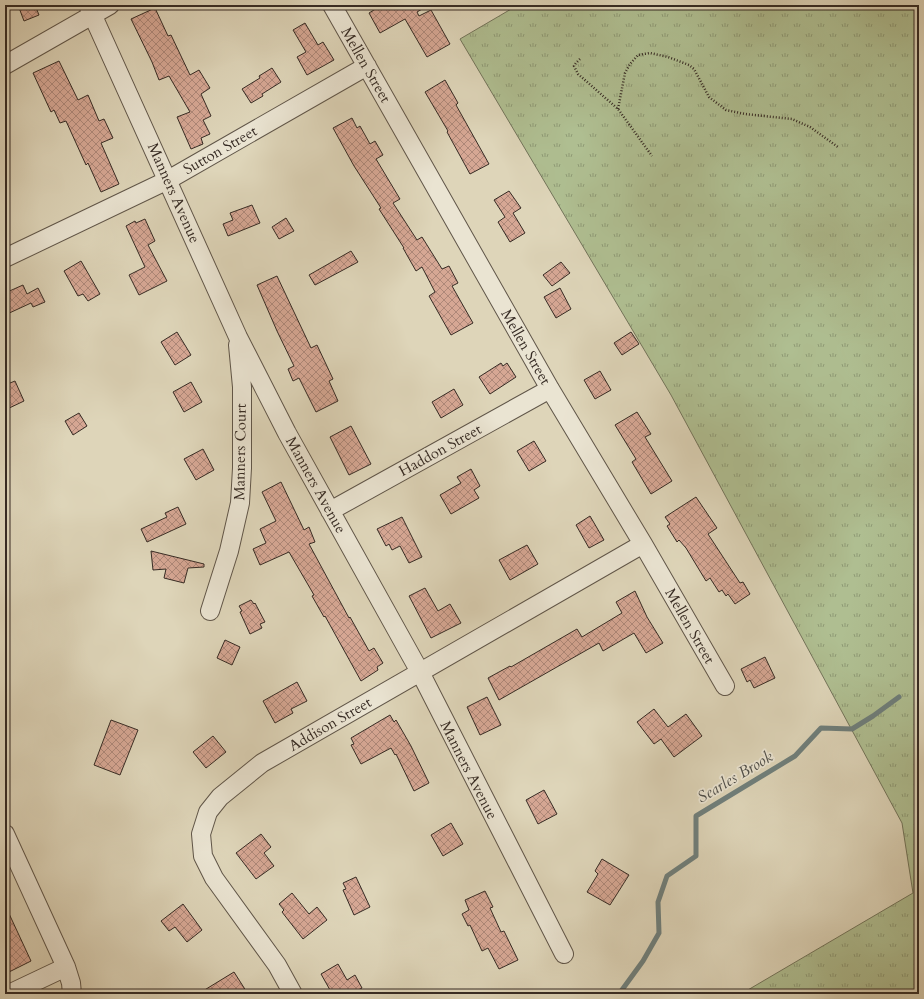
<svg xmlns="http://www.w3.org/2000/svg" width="924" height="999" viewBox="0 0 924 999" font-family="Cardo,serif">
	<defs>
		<pattern id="grass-tufts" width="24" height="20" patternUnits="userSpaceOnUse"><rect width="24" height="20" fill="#afbe91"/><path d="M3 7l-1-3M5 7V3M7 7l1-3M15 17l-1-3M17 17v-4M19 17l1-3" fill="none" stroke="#8f9b76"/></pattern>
		<pattern id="building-cross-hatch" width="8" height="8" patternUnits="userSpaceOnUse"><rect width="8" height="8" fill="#d6a794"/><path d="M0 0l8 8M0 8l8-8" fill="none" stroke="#ae8879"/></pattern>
	</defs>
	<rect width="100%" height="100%" fill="#ded5b9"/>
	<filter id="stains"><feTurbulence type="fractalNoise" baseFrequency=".005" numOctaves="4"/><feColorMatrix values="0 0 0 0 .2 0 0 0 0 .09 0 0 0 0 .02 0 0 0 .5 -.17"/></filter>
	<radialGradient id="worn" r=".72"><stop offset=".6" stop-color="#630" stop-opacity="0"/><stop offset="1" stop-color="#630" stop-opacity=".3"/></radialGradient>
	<path fill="url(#grass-tufts)" stroke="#72745a" d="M 518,5 L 919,5 L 919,994 L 741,994 L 913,893 L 902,823 L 671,395 L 460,39 Z"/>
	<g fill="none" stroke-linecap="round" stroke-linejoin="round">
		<path stroke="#6f7f7c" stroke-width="5" d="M 619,994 L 643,961 L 659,933 L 658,902 L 667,876 L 696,856 L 696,816 L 795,756 L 821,728 L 852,729 L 873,716 L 899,697"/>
	</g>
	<path fill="url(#building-cross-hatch)" stroke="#362b24" d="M 18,5 L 35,5 L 39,15 L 24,21 Z
		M 382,5 L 429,5 L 417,12 L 419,16 L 431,10 L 450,44 L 427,57 L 405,19 L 380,33 L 369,13 Z
		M 155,8 L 168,36 L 171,35 L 190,75 L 199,70 L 210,88 L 201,94 L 211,116 L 203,120 L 210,134 L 201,138 L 203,144 L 191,149 L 177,117 L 190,112 L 169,76 L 159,80 L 152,62 L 131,19 Z
		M 305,23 L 318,45 L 323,42 L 334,60 L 307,75 L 297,57 L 306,52 L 293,30 Z
		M 59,61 L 78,100 L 88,95 L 99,121 L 104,119 L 113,138 L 101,143 L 119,184 L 101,192 L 88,163 L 86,165 L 66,121 L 60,123 L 54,110 L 51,112 L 33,73 Z
		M 272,68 L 281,82 L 262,94 L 263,96 L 251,103 L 242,89 L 260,78 L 259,76 Z
		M 445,80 L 458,103 L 456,105 L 489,164 L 470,174 L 447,132 L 448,131 L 425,92 Z
		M 352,118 L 357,128 L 360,126 L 370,144 L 375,141 L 383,155 L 376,159 L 400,199 L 393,203 L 417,240 L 422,237 L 442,269 L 449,266 L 458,283 L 452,286 L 473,323 L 451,335 L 429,296 L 435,292 L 422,267 L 416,271 L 403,248 L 404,248 L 379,209 L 381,208 L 354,166 L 333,128 Z
		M 509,191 L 521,208 L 513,213 L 525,233 L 510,242 L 498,222 L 505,217 L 494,200 Z
		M 252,205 L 260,223 L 228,236 L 223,224 L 233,220 L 230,213 Z
		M 286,218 L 294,231 L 279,239 L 272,227 Z
		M 145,219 L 155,241 L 148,245 L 167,281 L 139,295 L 129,275 L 145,267 L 126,226 L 135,221 L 136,223 Z
		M 351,251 L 358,262 L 315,285 L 309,275 Z
		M 81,261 L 100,294 L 88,301 L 83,294 L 78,296 L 64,271 Z
		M 561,262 L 570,273 L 552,286 L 543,275 Z
		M 277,276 L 311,348 L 317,345 L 333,379 L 329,381 L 338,401 L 316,412 L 299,378 L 293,381 L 288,369 L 294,366 L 277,331 L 257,285 Z
		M 23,285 L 27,294 L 38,288 L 45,302 L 33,307 L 31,303 L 5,315 L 5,293 Z
		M 560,288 L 571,309 L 556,318 L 544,297 Z
		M 177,332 L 191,355 L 175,365 L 161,342 Z
		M 631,332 L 639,344 L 622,355 L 614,343 Z
		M 501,363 L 503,366 L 507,363 L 516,377 L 490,394 L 479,377 Z
		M 600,371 L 611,390 L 595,399 L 584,380 Z
		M 15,381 L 24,401 L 5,410 L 5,385 Z
		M 191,382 L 202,402 L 184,412 L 173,392 Z
		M 454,389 L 463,405 L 441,418 L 432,402 Z
		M 637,412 L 651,434 L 645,437 L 672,481 L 651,494 L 632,462 L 636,459 L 615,425 Z
		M 79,413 L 87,426 L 73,435 L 65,421 Z
		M 351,426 L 371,464 L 349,475 L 330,437 Z
		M 534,441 L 546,461 L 529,471 L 517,451 Z
		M 203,449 L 214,470 L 196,480 L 184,459 Z
		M 471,469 L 480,486 L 474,490 L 479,498 L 451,514 L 440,495 L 461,483 L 457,477 Z
		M 281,482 L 304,530 L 309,527 L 315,542 L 309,544 L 349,618 L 350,617 L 369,651 L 374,648 L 383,663 L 377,667 L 378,670 L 361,681 L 325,616 L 324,617 L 312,596 L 314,595 L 289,552 L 260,565 L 253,549 L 266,543 L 260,529 L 276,521 L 262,492 Z
		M 696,497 L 717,528 L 708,534 L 740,583 L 743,582 L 750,594 L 735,604 L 728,594 L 726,596 L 722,590 L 719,592 L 710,578 L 706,581 L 686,548 L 679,540 L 677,542 L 667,526 L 670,524 L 665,517 Z
		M 178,507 L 186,524 L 147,542 L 141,529 L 167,517 L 165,513 Z
		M 590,516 L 604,540 L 589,548 L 576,525 Z
		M 402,517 L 422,557 L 409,563 L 400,546 L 392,550 L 389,544 L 386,546 L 377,529 Z
		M 527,545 L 538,564 L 510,580 L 499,560 Z
		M 151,551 L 204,564 L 204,567 L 188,568 L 184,583 L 164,578 L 166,569 L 153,570 Z
		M 425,588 L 438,611 L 450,604 L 461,623 L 431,638 L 409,596 Z
		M 635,591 L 647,617 L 663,643 L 646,653 L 634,633 L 603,651 L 599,643 L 499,700 L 488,678 L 510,666 L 511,667 L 577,629 L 582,637 L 622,613 L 616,602 Z
		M 251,600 L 254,604 L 255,603 L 265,622 L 260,624 L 262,628 L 250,634 L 240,612 L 242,611 L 239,606 Z
		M 225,640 L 240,647 L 232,665 L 217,658 Z
		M 765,657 L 775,678 L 754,688 L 750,680 L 747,682 L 741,669 Z
		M 297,682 L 307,701 L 291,709 L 293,713 L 275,723 L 263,701 Z
		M 487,697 L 501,725 L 480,735 L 467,707 Z
		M 654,709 L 668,727 L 686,714 L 702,736 L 674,757 L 661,739 L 654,744 L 637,722 Z
		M 390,715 L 394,722 L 396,720 L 411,746 L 429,783 L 414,791 L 396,754 L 395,755 L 391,748 L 361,764 L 351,745 L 354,744 L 351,738 Z
		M 111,720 L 138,730 L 120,775 L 94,765 Z
		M 213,736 L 226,752 L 206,768 L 193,752 Z
		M 544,790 L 557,814 L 538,824 L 526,800 Z
		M 451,823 L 463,844 L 443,856 L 431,835 Z
		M 261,834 L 271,847 L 264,853 L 274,866 L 256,879 L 236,853 Z
		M 602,859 L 629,875 L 610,905 L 587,892 L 598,874 L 595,871 Z
		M 356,877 L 370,907 L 354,915 L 343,890 L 346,889 L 343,883 Z
		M 485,891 L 493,907 L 490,908 L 501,932 L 504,931 L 518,960 L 499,969 L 488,948 L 482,951 L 470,925 L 468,926 L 462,914 L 469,910 L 465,900 Z
		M 292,893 L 309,914 L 317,907 L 327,920 L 303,939 L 282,912 L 284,910 L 279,904 Z
		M 183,904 L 202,930 L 187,942 L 175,927 L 169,931 L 161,921 Z
		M 5,905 L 31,961 L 9,972 L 5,965 Z
		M 338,964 L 347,980 L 355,975 L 362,988 L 354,992 L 355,994 L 323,994 L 330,990 L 321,974 Z
		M 234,972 L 248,994 L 198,994 Z"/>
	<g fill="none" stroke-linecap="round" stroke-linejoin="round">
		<defs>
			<path id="minor" d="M 88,5 L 238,337 L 287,433 L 420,672 L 564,954
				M 332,5 L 550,389 L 643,544 L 725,686
				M 5,65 L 110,5
				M 5,258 L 168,180 L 367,66
				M 330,511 L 550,389
				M 210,611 L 229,551 L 240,503 L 242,468 L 242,387 L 238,345
				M 5,834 L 66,967 L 71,983 L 72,994
				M 9,994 L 66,967
				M 293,994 L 277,965 L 214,878 L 203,856 L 201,834 L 208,812 L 220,797 L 262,763 L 643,544"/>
		</defs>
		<use href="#minor" stroke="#605649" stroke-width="20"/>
		<path stroke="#362b24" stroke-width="2.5" stroke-dasharray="1 2" stroke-linecap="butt" d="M 580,59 L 576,63 L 574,66 L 578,74 L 618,109 L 652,156
			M 618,109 L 625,73 L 630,64 L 638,55 L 650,53 L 668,57 L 689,65 L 694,69 L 709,97 L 726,110 L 745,114 L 792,119 L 810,127 L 838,147"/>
		<use href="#minor" stroke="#eae4d2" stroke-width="18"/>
	</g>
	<g text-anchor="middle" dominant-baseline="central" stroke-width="3.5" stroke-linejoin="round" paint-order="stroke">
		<g font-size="15" fill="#362b24" stroke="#eae4d2">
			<text transform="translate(366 65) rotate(60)">Mellen Street</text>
			<text transform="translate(220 150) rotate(-30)">Sutton Street</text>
			<text transform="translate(174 193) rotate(66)">Manners Avenue</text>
			<text transform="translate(526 347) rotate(60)">Mellen Street</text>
			<text transform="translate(440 450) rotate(-29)">Haddon Street</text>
			<text transform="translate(240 452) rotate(-89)">Manners Court</text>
			<text transform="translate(316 485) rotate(61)">Manners Avenue</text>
			<text transform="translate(690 626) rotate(60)">Mellen Street</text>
			<text transform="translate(330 724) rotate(-30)">Addison Street</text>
			<text transform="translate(469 770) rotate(63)">Manners Avenue</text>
		</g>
		<g font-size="16" font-style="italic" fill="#4e4e49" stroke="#eae4d2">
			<text transform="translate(735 777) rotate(-31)">Searles Brook</text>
		</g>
	</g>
	<rect width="924" height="999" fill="none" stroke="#ded5b9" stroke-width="20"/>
	<rect x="6" y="6" width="912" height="987" fill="none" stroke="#362b24" stroke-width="2"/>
	<rect x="10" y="10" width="904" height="979" fill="none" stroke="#362b24"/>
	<rect width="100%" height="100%" filter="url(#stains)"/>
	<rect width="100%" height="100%" fill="url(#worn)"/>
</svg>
